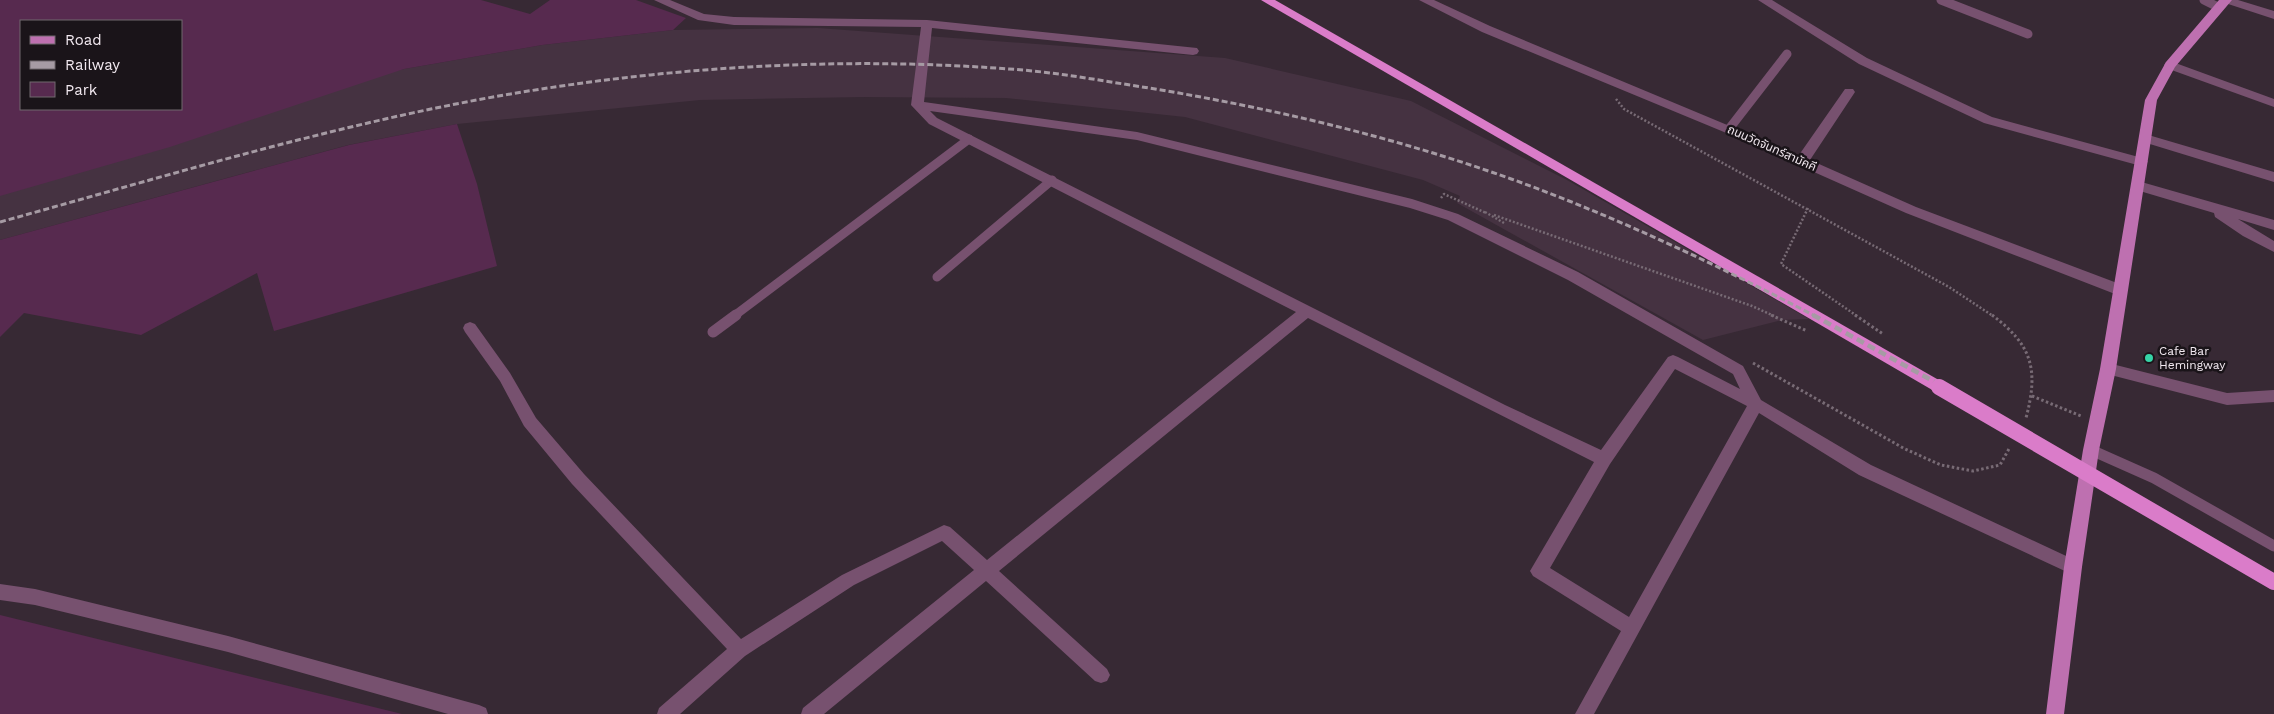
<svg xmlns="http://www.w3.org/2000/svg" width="2274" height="714" viewBox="0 0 2274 714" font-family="'Work Sans','Noto Sans Thai',sans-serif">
	<rect width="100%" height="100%" fill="#372934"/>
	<path fill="#453241" d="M 818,28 L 1225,58 L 1411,101 L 1567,180 L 1809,319 L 1782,320 L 1703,340 L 1457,203 L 1460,196 L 1423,180 L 1185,117 L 1006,98 L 863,97 L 700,100 L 457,124 L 348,145 L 0,240 L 0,173 L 404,69 L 542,45 L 673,30 Z"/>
	<path fill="#572a4f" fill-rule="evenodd" d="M 0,0 L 481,0 L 530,14 L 550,0 L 636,0 L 686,18 L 673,30 L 542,45 L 404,69 L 170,147 L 0,196 ZM 181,21 L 181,109 L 21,109 L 21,21 Z
		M 457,124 L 477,184 L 497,266 L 274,331 L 257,273 L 141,335 L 24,313 L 0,337 L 0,240 L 349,145 Z
		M 0,615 L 402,714 L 0,714 Z"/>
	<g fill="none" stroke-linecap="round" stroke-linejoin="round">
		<path stroke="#786b75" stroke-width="2.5" stroke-dasharray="2 2" stroke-linecap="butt" d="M 1616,99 L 1624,109 L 1949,287 L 1993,316
			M 1441,198 L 1444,194 L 1486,213
			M 1808,208 L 1781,264 L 1857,316
			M 1485,212 L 1504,223
			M 1494,215 L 1752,306 L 1774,316"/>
		<path stroke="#786b75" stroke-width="3" stroke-dasharray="2.5 2.5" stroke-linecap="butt" d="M 1771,315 L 1807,331
			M 1855,315 L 1883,334
			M 1992,315 C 2032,345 2039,369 2026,418
			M 1753,363 L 1905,449 L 1941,465 L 1973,471 L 2000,465 L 2010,447
			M 2032,396 L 2081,416"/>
		<path stroke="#77516f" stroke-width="9" d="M 1941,0 L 2028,34
			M 2204,0 L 2218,7
			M 1729,129 L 1787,54
			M 937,277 L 1052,180
			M 734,316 L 969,139"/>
		<path stroke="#77516f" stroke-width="11" d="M 713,332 L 736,315
			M 2091,450 L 2154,478 L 2274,546"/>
		<path fill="#77516f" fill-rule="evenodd" d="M 654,0 L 670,0 L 704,14 L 734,17 L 927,20 L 1197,48 L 1199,51 L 1197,54 L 1193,55 L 932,28 L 924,102 L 1137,132 L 1412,199 L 1458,214 L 1578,272 L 1743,366 L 1761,400 L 1871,465 L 2079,562 L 2082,567 L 2079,572 L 2073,575 L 2067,572 L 1859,475 L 1759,413 L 1594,714 L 1575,714 L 1621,631 L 1533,576 L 1530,571 L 1594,462 L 1308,318 L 999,571 L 1107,669 L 1110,675 L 1107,681 L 1101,683 L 1095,681 L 986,581 L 824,714 L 801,714 L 803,708 L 974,570 L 942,541 L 854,585 L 745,656 L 680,714 L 657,714 L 659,708 L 727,649 L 572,484 L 524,426 L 500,381 L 465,332 L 463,328 L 465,324 L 470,322 L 475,324 L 510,373 L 536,418 L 584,474 L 741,639 L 842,575 L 944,525 L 950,527 L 987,560 L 1296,312 L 929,124 L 911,105 L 921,27 L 734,25 L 698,20 ZM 930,111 L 1137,140 L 1410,208 L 1448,220 L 1568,280 L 1733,374 L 1740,389 L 1678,357 L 1673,355 L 1668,357 L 1601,450 L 1505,405 L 937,118 ZM 1675,369 L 1747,406 L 1629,617 L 1550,568 L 1610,464 Z
			M 1419,0 L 1434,0 L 1490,26 L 1799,155 L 1845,89 L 1853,89 L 1855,92 L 1810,160 L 1916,207 L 2125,286 L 2127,290 L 2125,294 L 2115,294 L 1906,213 L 1724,132 L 1482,32 Z
			M 1758,0 L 1772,0 L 1867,58 L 1992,117 L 2146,159 L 2148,162 L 2141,166 L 1984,123 L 1859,64 Z
			M 2220,0 L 2238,0 L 2274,11 L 2274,19 L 2222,2 Z
			M 2170,61 L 2274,99 L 2274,107 L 2166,68 L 2164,65 L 2166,62 Z
			M 2145,134 L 2274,172 L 2274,182 L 2140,141 L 2139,138 Z
			M 2138,181 L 2274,220 L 2274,230 L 2238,219 L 2274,241 L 2274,252 L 2243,236 L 2215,217 L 2214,213 L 2133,189 L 2131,186 L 2133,183 Z
			M 2108,363 L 2227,393 L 2274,390 L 2274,402 L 2227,405 L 2103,373 L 2100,369 L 2103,365 Z
			M 0,584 L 35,589 L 228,636 L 479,705 L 486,708 L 488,714 L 448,714 L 228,652 L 35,605 L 0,600 Z"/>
		<path fill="#be70b0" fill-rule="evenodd" d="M 2219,0 L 2232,0 L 2175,67 L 2157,100 L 2116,369 L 2099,450 L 2082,567 L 2064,714 L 2046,714 L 2064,567 L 2083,450 L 2100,369 L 2145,100 L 2166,62 Z"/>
		<path fill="#da7cc9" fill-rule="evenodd" d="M 1261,0 L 1275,0 L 1944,383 L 1947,387 L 1944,391 L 1939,393 L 1934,391 Z"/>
		<path stroke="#a69ba4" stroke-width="3" stroke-dasharray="6 3" stroke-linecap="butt" d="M 0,222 C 163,177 326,127 493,97 C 663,67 837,56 1009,69 C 1056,72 1103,81 1149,88 C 1283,110 1415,142 1541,190 C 1635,226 1725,269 1815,316"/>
		<path stroke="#a69ba4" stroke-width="4.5" stroke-dasharray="8 4.5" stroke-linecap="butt" d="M 1813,315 L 1993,414 L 2274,577"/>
		<path stroke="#da7cc9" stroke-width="16" d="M 1939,387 L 2274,582"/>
	</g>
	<circle fill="#36d4a7" stroke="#1a1419" stroke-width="2" cx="2149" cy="358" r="5"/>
	<g text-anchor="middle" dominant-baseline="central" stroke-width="5" stroke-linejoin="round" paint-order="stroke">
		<g font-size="12" fill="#f2e9f0" stroke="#1a1419">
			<text transform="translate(1772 148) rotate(24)">ถนนวัดจันทร์สามัคคี</text>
		</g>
		<g font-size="12" fill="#f2e9f0" stroke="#1a1419" text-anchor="start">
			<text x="2159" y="351">Cafe Bar<tspan x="2159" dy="14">Hemingway</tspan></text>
		</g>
	</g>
	<rect x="20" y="20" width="162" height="90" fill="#1a1419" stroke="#70696f"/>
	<rect x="30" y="36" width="25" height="8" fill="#be70b0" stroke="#70696f"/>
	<text x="65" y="45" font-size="15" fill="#f2e9f0">Road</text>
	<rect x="30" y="61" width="25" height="8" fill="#a69ba4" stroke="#70696f"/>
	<text x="65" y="70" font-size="15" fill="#f2e9f0">Railway</text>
	<rect x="30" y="82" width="25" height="15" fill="#572a4f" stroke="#70696f"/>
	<text x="65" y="95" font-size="15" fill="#f2e9f0">Park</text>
</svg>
